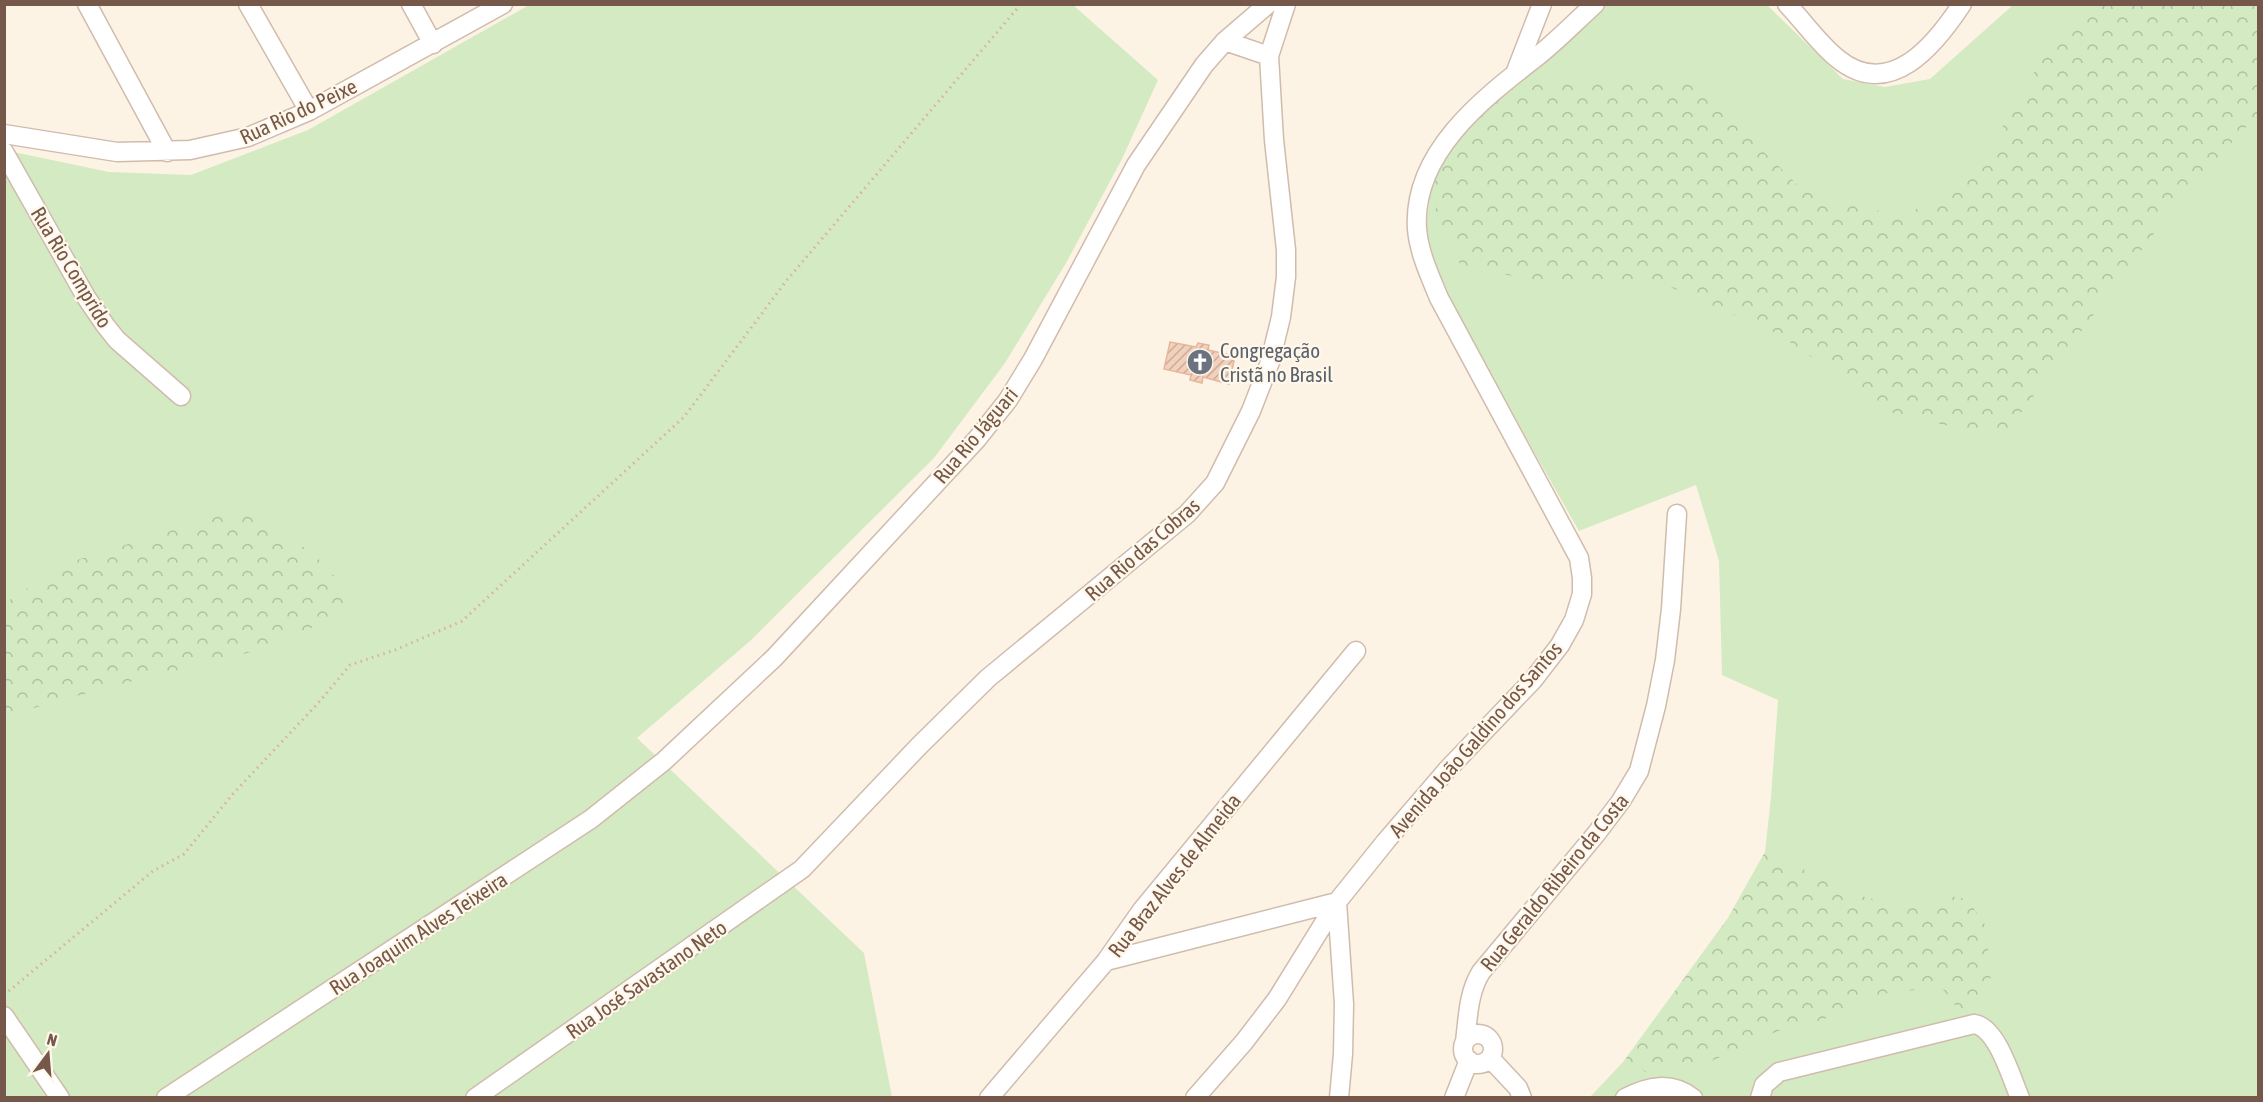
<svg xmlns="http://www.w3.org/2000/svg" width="2263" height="1102" viewBox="0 0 2263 1102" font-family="'Asap Condensed',sans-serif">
	<defs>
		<pattern id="forest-crowns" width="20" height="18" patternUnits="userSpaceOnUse" patternTransform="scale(1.5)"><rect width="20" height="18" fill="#d3eac2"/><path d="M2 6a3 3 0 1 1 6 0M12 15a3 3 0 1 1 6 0" fill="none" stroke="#b0c0a0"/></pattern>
		<pattern id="building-hatch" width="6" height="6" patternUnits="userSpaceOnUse" patternTransform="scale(1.5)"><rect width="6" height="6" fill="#f2d0bb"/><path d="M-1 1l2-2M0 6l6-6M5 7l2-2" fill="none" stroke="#c9ac9a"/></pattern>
	</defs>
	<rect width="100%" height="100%" fill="#fdf3e4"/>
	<path fill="#d3eac2" d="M 529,5 L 1073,5 L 1158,80 L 1122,159 L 1066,263 L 1005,363 L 934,458 L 750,641 L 637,738 L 864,953 L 892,1097 L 5,1097 L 4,150 L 109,172 L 191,175 L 308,130 Z
		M 1599,5 L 1767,5 L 1843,79 L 1885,87 L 1930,79 L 2013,5 L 2258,5 L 2258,1097 L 1590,1097 L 1624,1061 L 1728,918 L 1765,852 L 1771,797 L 1778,700 L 1722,675 L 1719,561 L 1696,485 L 1579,531 L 1439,285 L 1426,234 L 1431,177 L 1469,121 Z"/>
	<path fill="url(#forest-crowns)" d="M 2091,5 L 2258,5 L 2258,114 L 2175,205 L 2003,437 L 1896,415 L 1778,334 L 1661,283 L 1527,279 L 1460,265 L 1436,211 L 1432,163 L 1517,78 L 1693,83 L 1805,192 L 1903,217 L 1975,174 L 2040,62 Z
		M 238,510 L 312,552 L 362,606 L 263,649 L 109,687 L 5,716 L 5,603 L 64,564 Z
		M 1765,852 L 1800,867 L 1818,878 L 1847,892 L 1887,903 L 1930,911 L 1949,896 L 1967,899 L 1986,926 L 1991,982 L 1976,1008 L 1958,1009 L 1942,988 L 1890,992 L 1822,1020 L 1778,1031 L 1696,1068 L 1646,1072 L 1624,1061 L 1728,918 Z"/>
	<path fill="url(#building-hatch)" stroke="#e5b69b" stroke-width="1.5" d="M 1170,342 L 1196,347 L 1198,343 L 1209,345 L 1208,350 L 1235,356 L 1229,384 L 1203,377 L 1202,383 L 1190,380 L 1191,375 L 1164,369 Z"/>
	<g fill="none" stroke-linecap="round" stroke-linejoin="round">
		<defs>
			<path id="minor" d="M 87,4 L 167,152
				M 248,4 L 309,111
				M 411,4 L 433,44
				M 1787,4 C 1804,22 1819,44 1838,59 C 1890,101 1935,45 1962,4
				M 1225,41 L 1269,56
				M 1516,71 L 1542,4
				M 4,134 L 117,152 L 190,150 L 248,137 L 309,111 L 503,4
				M 4,152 L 86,297 L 105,325 L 117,340 L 181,396
				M 1337,902 L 1344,1004 L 1343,1054 L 1339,1098
				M 1106,961 L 1337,902
				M 4,1016 L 60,1098
				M1463 1049a15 15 0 1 1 30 0a15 15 0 1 1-30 0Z
				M 1465,1042 C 1468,1018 1468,993 1481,972 L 1596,834 L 1621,801 L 1639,771 L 1656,706 L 1665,660 L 1671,609 L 1677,514
				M 1490,1058 L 1518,1088 L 1522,1098
				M 166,1098 L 591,819 L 664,761 L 774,658 L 977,439 L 1008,400 L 1033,359 L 1136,165 L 1204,65 L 1225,41 L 1268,4
				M 475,1098 L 802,869 L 919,746 L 988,678 L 1187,514 L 1215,483 L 1251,411 L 1270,362 L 1281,317 L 1286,277 L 1286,250 L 1274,140 L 1269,56 L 1286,4
				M 989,1098 L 1106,961 L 1142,910 L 1356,651
				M 1195,1098 L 1244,1042 L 1277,999 L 1337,902 L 1386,841 L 1447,770 L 1533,680 L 1560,645 L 1574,620 L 1582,594 L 1582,578 L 1579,558 L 1439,298 C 1430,276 1419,253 1417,229 C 1412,154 1481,100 1534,59 C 1555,43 1575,22 1595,4
				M 1454,1098 L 1469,1060
				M 1625,1098 C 1648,1086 1671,1081 1693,1098
				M 1760,1098 L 1764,1085 L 1779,1072 L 1974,1024 C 1997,1027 2011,1077 2020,1098"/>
		</defs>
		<use href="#minor" stroke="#d0bcad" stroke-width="21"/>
		<path stroke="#d7b39e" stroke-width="3" stroke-dasharray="1.5 4.5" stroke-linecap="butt" d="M 4,995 L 153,871 L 184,854 L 232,795 L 320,701 L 350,665 L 395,650 L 462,621 L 684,417 L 787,280 L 1021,4"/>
		<use href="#minor" stroke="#fff" stroke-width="18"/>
	</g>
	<defs>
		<symbol id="church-disc" viewBox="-11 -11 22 22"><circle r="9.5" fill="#6b7280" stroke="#fff7ea"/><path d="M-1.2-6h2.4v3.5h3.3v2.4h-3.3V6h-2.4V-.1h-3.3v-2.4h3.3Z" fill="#fff"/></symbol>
	</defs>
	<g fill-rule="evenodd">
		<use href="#church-disc" x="1185" y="347" width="30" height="30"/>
	</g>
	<g text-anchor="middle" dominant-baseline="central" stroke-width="4.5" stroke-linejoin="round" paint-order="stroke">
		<g font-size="21" fill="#755849" stroke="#fff7ea">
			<text transform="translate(298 111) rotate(-25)">Rua Rio do Peixe</text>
			<text transform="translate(72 267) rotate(59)">Rua Rio Comprido</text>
			<text transform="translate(975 435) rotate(-50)">Rua Rio Jáguari</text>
			<text transform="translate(1142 549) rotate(-41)">Rua Rio das Cobras</text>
			<text transform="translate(1475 739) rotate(-49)">Avenida João Galdino dos Santos</text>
			<text transform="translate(1174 875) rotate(-52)">Rua Braz Alves de Almeida</text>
			<text transform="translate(1554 882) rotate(-51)">Rua Geraldo Ribeiro da Costa</text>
			<text transform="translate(418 933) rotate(-33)">Rua Joaquim Alves Teixeira</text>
			<text transform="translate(646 979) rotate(-35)">Rua José Savastano Neto</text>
		</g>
		<g font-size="21" fill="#5b616d" stroke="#fff7ea" text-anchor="start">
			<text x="1220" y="350">Congregação<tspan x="1220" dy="24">Cristã no Brasil</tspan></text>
		</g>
	</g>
	<rect width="2263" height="1102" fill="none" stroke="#755849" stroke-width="12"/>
	<g transform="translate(48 1054) rotate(16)" stroke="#fff7ea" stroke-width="4.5" paint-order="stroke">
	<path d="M0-4.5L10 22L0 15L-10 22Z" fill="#755849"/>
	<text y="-9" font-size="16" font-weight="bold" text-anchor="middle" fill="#755849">N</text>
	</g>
</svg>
